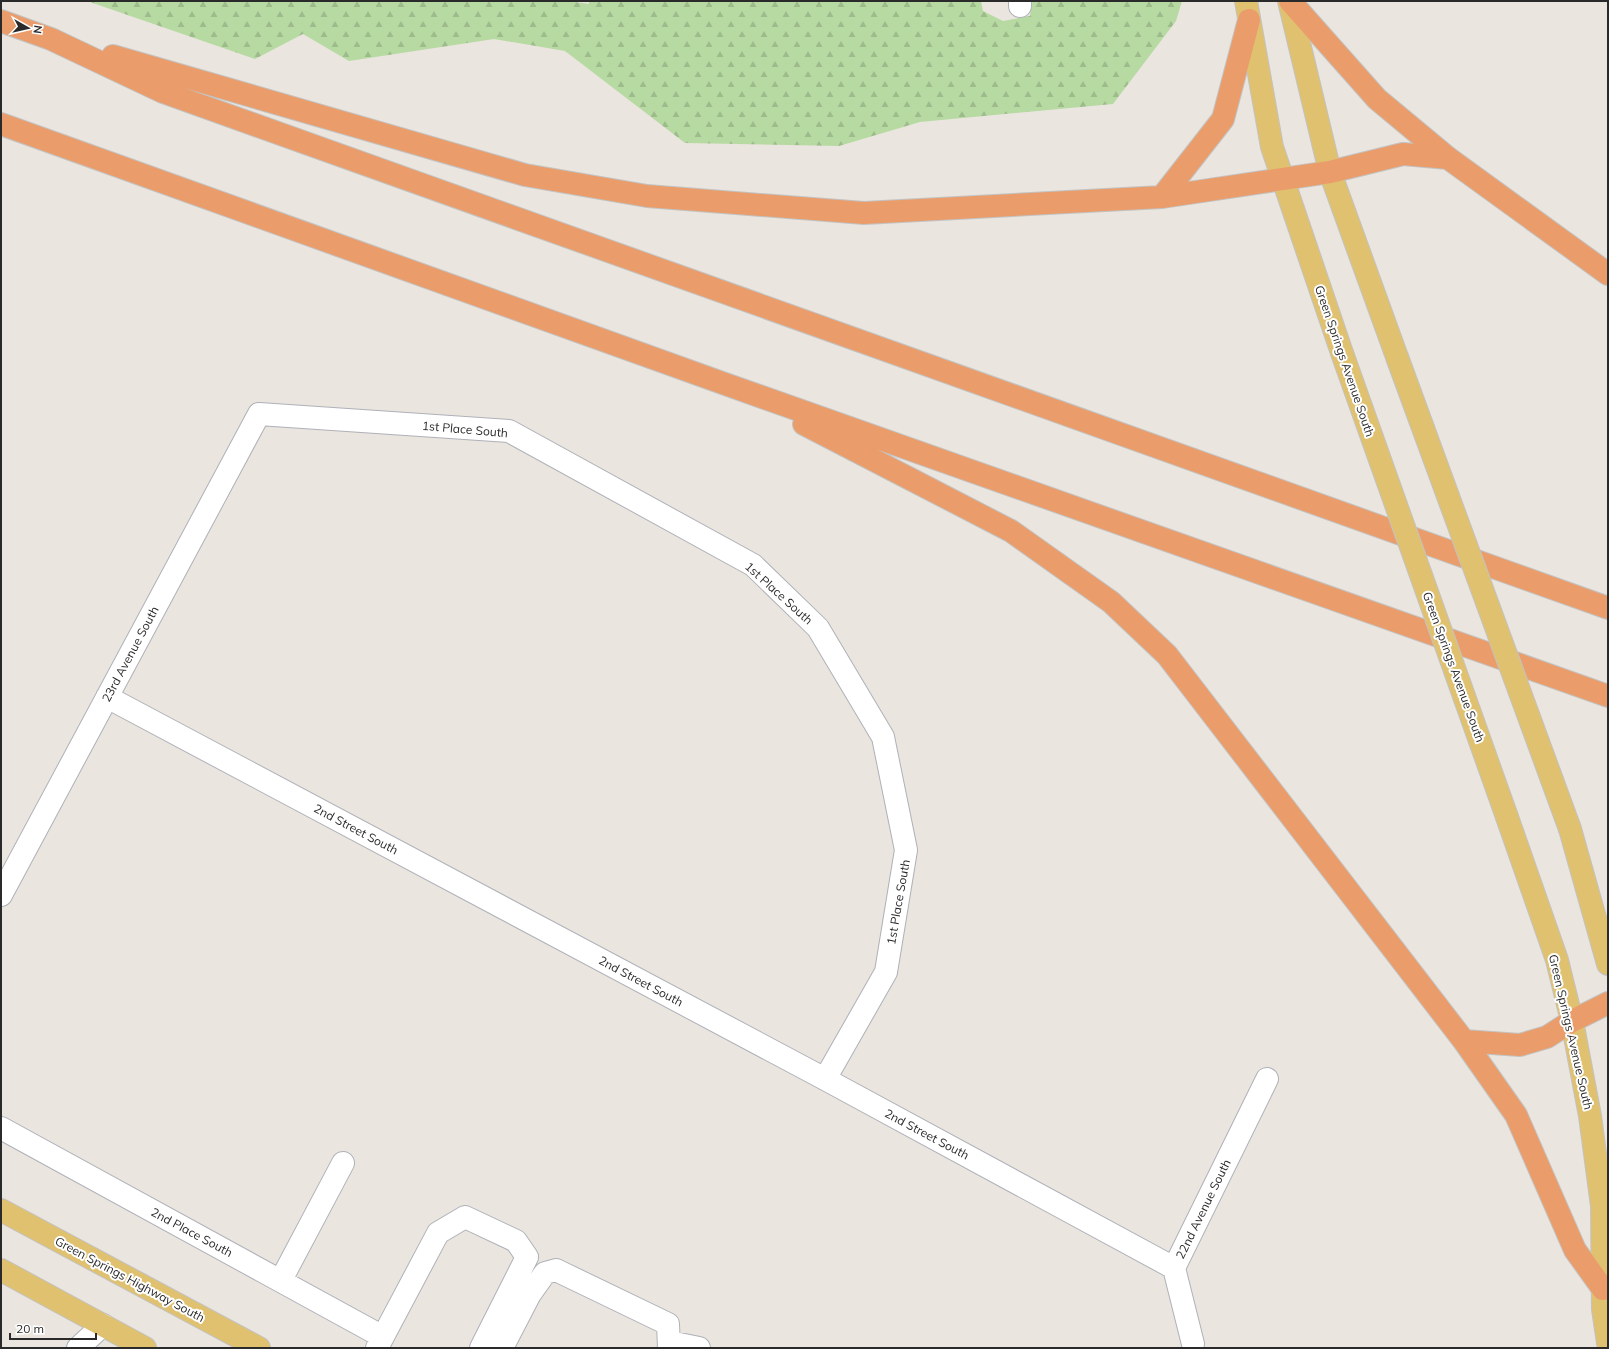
<svg xmlns="http://www.w3.org/2000/svg" width="1609" height="1349" viewBox="0 0 1609 1349" font-family="Mulish,sans-serif">
	<defs>
		<pattern id="forest-firs" width="22" height="20" patternUnits="userSpaceOnUse"><rect width="22" height="20" fill="#b7daa2"/><path d="M5 1l3.5 6h-7zM16 11l3.5 6h-7z" fill="#9ebb8c"/></pattern>
	</defs>
	<rect width="100%" height="100%" fill="#eae5de"/>
	<path fill="url(#forest-firs)" d="M 87,1 L 568,1 L 589,4 L 589,1 L 981,1 L 983,11 L 1003,21 L 1030,16 L 1032,1 L 1182,1 L 1176,21 L 1113,104 L 920,122 L 839,146 L 685,143 L 565,51 L 494,39 L 349,61 L 303,34 L 255,59 Z"/>
	<g fill="none" stroke-linecap="round" stroke-linejoin="round">
		<defs>
			<path id="minor" d="M 1020,6 L 1020,1
				M 107,697 L 825,1079 L 1174,1268
				M 1,895 L 259,414 L 509,431 L 753,565 L 818,628 L 883,737 L 906,850 L 886,972 L 825,1079
				M 1,1128 L 383,1337
				M 281,1280 L 343,1163
				M 669,1342 L 699,1348
				M 1193,1344 L 1174,1268 L 1267,1079
				M 78,1348 L 103,1325
				M 377,1348 L 438,1233 L 465,1217 L 516,1241 L 527,1257 L 481,1348
				M 502,1348 L 530,1294 L 545,1273 L 556,1270 L 668,1324 L 669,1348"/>
			<path id="major" d="M 1246,1 L 1272,147 L 1342,353
				M 1289,1 L 1330,172 L 1397,357
				M 1507,817 L 1557,960 L 1572,1021 L 1590,1116 L 1602,1206 L 1603,1309 L 1608,1343
				M 1570,829 L 1608,964
				M 1,1210 L 259,1348
				M 1,1270 L 145,1348"/>
			<path id="highway" d="M 1290,1 L 1377,99 L 1448,158 L 1608,274
				M 1,21 L 51,39 L 163,92 L 1608,608
				M 113,56 L 525,175 L 647,196 L 864,213 L 1162,197 L 1330,172 L 1403,154 L 1448,158
				M 1,124 L 728,385 L 1608,696
				M 1162,197 L 1223,119 L 1249,20
				M 804,424 L 1011,531 L 1111,602 L 1167,655 L 1464,1041 L 1516,1115 L 1575,1250 L 1603,1289
				M 1464,1041 L 1520,1045 L 1547,1037 L 1572,1021 L 1608,1003"/>
		</defs>
		<use href="#minor" stroke="#afb1b9" stroke-width="24"/>
		<use href="#major" stroke="#c3c3c3" stroke-width="24"/>
		<use href="#highway" stroke="#c3c3c3" stroke-width="24"/>
		<use href="#minor" stroke="#fff" stroke-width="22"/>
		<use href="#major" stroke="#dfc16f" stroke-width="22"/>
		<use href="#highway" stroke="#ea9d6a" stroke-width="22"/>
		<defs>
			<path id="major-bridge" d="M 1342,353 L 1507,817
				M 1397,357 L 1570,829"/>
		</defs>
		<use href="#major-bridge" stroke="#c3c3c3" stroke-width="24" stroke-linecap="butt"/>
		<use href="#major-bridge" stroke="#dfc16f" stroke-width="22"/>
	</g>
	<g text-anchor="middle" dominant-baseline="central" stroke-width="4" stroke-linejoin="round" paint-order="stroke">
		<g font-size="12" fill="#2a2a2a" stroke="#fff">
			<text transform="translate(1345 361) rotate(71)">Green Springs Avenue South</text>
			<text transform="translate(465 429) rotate(5)">1st Place South</text>
			<text transform="translate(779 593) rotate(42)">1st Place South</text>
			<text transform="translate(130 654) rotate(-62)">23rd Avenue South</text>
			<text transform="translate(1454 667) rotate(70)">Green Springs Avenue South</text>
			<text transform="translate(356 829) rotate(28)">2nd Street South</text>
			<text transform="translate(898 902) rotate(-80)">1st Place South</text>
			<text transform="translate(641 981) rotate(28)">2nd Street South</text>
			<text transform="translate(1571 1032) rotate(77)">Green Springs Avenue South</text>
			<text transform="translate(927 1134) rotate(28)">2nd Street South</text>
			<text transform="translate(1203 1209) rotate(-64)">22nd Avenue South</text>
			<text transform="translate(192 1232) rotate(28)">2nd Place South</text>
			<text transform="translate(130 1279) rotate(28)">Green Springs Highway South</text>
		</g>
	</g>
	<rect width="1609" height="1349" fill="none" stroke="#2a2a2a" stroke-width="4"/>
	<g transform="translate(28 28) rotate(98)" stroke="#ffffff" stroke-width="3" paint-order="stroke">
	<path d="M0-3L7 15L0 10L-7 15Z" fill="#2a2a2a"/>
	<text y="-6" font-size="11" font-weight="bold" text-anchor="middle" fill="#2a2a2a">N</text>
	</g>
	<path d="M10 1333v6h86v-6" fill="none" stroke="#2a2a2a" stroke-width="2"/>
	<text x="16" y="1333" font-size="12" fill="#2a2a2a" stroke="#ffffff" stroke-width="3" paint-order="stroke">20 m</text>
</svg>
